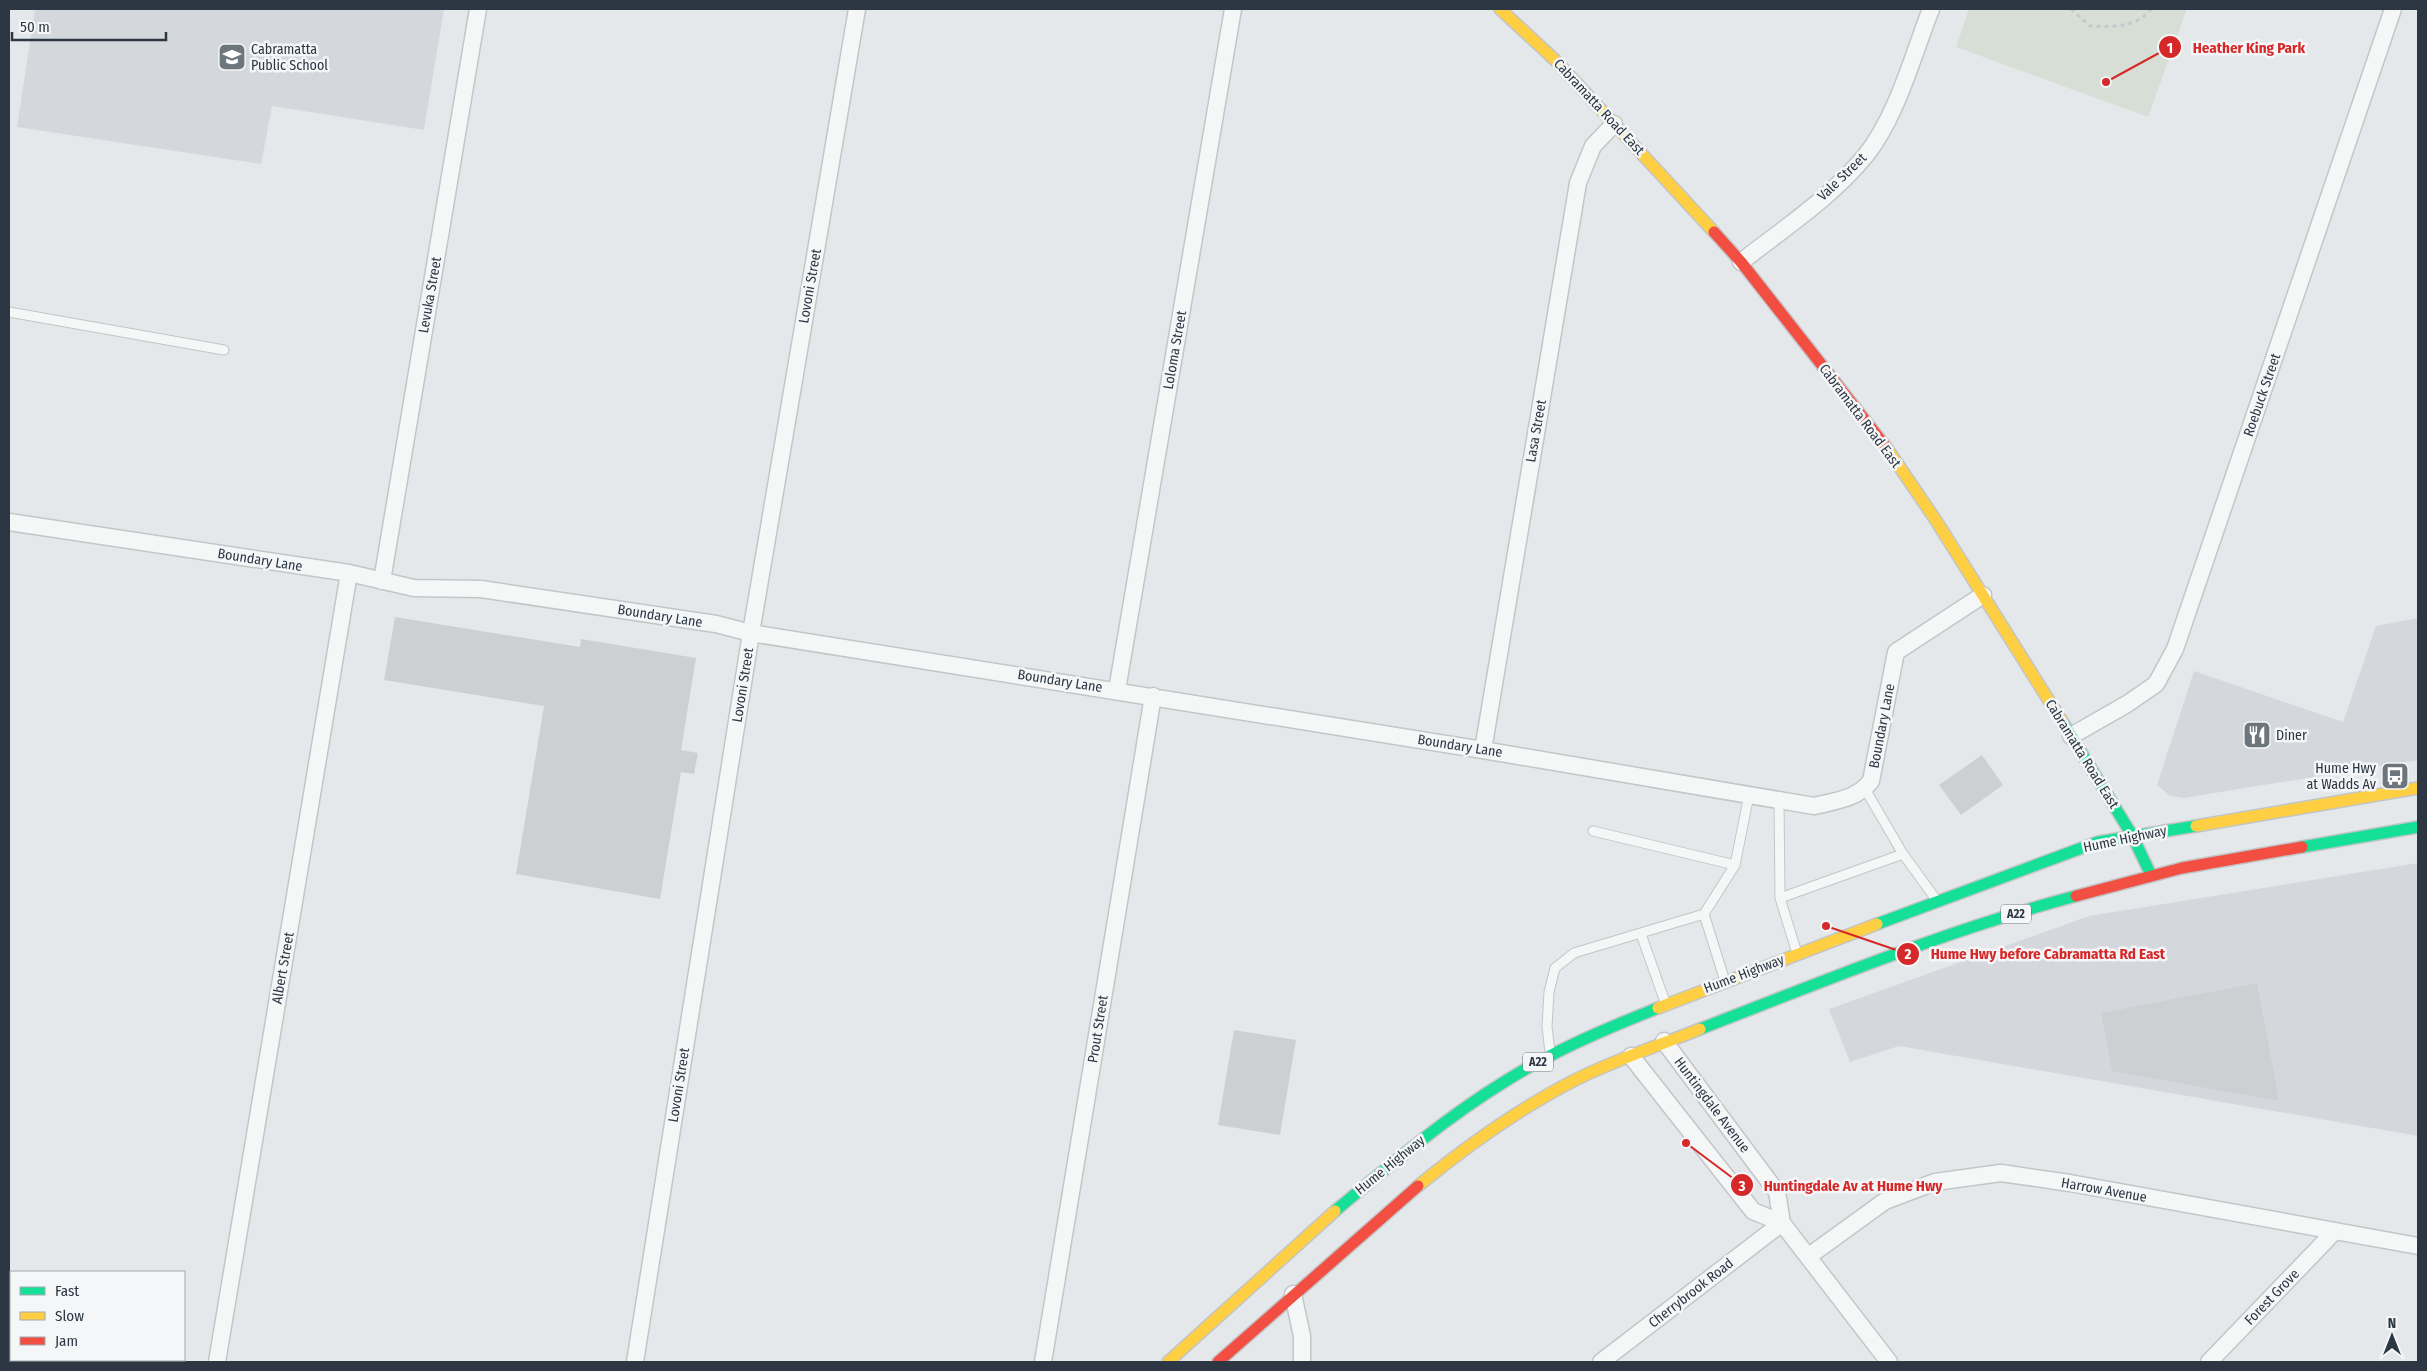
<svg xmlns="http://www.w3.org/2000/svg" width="2427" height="1371" viewBox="0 0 2427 1371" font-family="'Fira Sans Condensed',sans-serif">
	<rect width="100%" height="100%" fill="#e5e8ea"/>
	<path fill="#d4d8dd" d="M 35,9 L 444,9 L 424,130 L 272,106 L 261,164 L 17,127 Z
		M 2418,618 L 2418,760 L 2184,798 L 2170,796 L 2157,785 L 2194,671 L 2343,722 L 2376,626 Z
		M 2418,863 L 2418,1136 L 1899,1046 L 1850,1062 L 1829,1009 L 2089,916 Z"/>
	<path fill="#d7ded6" d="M 1969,9 L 2187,9 L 2148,117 L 1956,47 Z"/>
	<path fill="#cdd0d2" d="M 395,617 L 580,647 L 581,639 L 696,658 L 681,750 L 698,753 L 694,774 L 681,772 L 660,899 L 516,874 L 544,706 L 384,680 Z
		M 1982,755 L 2003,785 L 1961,815 L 1939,785 Z
		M 2257,983 L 2279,1101 L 2112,1071 L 2101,1013 Z
		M 1234,1030 L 1296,1040 L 1280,1135 L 1218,1125 Z"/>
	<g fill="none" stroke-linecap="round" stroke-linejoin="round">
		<defs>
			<path id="lane" d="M 9,312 L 224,350
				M 1865,789 L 1903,854 L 1935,898
				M 1779,800 L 1780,898 L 1796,950
				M 1593,831 L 1735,865
				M 1780,898 L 1903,854
				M 1704,914 L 1724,978
				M 1641,934 L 1665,1002
				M 1550,1052 L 1547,1027 L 1549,992 L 1555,968 L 1574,953 L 1704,914 L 1735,865 L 1749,795"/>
			<path id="street" d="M 1741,262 C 1783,229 1832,197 1866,155 C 1897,116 1913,55 1931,9
				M 9,522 L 349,573 L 414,588 L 481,589 L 716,624 L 751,633 L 1483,750 L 1814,806 C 1835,801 1857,799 1871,781 L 1896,652 L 1983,595
				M 382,581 L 478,9
				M 1117,690 L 1233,9
				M 2071,736 L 2127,704 L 2156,684 L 2175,649 L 2393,9
				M 1483,750 L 1578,183 L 1593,146 L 1614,124
				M 1664,1041 L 1777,1192 L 1782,1223
				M 1631,1056 L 1753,1211 L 1782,1223 L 1889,1362
				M 1809,1256 L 1885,1201 L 1935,1182 L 2001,1173 L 2070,1183 L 2418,1246
				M 1293,1294 L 1302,1336 L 1302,1362
				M 217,1362 L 349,573
				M 635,1362 L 751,633 L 857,9
				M 1043,1362 L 1153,696
				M 1601,1362 L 1782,1223
				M 2209,1362 L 2335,1231"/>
			<path id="fast" d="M 2063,723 L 2132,835 L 2151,875
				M 2302,847 L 2418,827
				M 1877,924 L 2098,842 L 2196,826
				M 1700,1029 C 1824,981 1947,930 2076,896
				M 1335,1211 C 1390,1165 1444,1119 1504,1082 C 1553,1051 1605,1029 1658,1008"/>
			<path id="slow" d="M 1500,9 L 1555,60 L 1714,232
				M 1886,447 L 1935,519 L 2063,723
				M 2196,826 L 2418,788
				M 1658,1008 L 1877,924
				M 1418,1186 C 1468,1145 1521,1107 1579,1078 C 1618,1059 1660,1045 1700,1029
				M 1168,1362 L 1335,1211"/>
			<path id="jam" d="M 1714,232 L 1741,262 L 1886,447
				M 2076,896 L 2182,868 L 2302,847
				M 1218,1362 L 1418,1186"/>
		</defs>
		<use href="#lane" stroke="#c3c6c8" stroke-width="11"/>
		<use href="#street" stroke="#c3c6c8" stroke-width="19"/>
		<use href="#fast" stroke="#c2c5c8" stroke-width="14"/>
		<use href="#slow" stroke="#c2c5c8" stroke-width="14"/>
		<use href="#jam" stroke="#c2c5c8" stroke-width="14"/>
		<path stroke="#c6c9cb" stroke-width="3" stroke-dasharray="4 4" stroke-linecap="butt" d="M 2071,9 L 2090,26 C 2112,27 2136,28 2151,9"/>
		<use href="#lane" stroke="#f5f6f6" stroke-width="9"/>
		<use href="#street" stroke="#f5f6f6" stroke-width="16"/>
		<use href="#fast" stroke="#16e098" stroke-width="11"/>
		<use href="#slow" stroke="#ffcf43" stroke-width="11"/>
		<use href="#jam" stroke="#f24e42" stroke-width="11"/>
	</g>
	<defs>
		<symbol id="school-square" viewBox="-11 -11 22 22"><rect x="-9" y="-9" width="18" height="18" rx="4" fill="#6d757d" stroke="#f4f6f8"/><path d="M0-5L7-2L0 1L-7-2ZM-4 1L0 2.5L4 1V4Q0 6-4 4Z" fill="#fff"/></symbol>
		<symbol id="restaurant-square" viewBox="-11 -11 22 22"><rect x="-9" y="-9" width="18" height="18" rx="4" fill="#6d757d" stroke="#f4f6f8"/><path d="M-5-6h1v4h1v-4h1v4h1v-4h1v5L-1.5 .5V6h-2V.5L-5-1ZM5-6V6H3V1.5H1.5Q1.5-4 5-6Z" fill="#fff"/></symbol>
		<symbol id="bus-square" viewBox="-11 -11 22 22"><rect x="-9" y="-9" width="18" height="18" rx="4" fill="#6d757d" stroke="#f4f6f8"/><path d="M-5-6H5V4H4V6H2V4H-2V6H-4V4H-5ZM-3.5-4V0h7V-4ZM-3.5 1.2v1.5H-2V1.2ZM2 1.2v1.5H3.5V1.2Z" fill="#fff"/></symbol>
	</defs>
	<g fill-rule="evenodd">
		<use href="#school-square" x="216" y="41" width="32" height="32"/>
		<use href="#restaurant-square" x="2241" y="719" width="32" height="32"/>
		<use href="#bus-square" x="2379" y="760" width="32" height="32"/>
	</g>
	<g text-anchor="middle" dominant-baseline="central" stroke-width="5" stroke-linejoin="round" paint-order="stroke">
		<g fill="#f4f6f8" stroke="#687079" stroke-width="1">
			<rect x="2001" y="904.5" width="30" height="19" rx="4"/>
			<rect x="1523" y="1052.5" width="30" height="19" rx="4"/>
		</g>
		<g font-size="12" font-weight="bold" fill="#2c3743">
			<text x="2016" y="914">A22</text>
			<text x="1538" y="1062">A22</text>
		</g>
		<g font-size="14" fill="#2c3743" stroke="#f4f6f8" text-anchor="start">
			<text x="251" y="49">Cabramatta<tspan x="251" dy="16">Public School</tspan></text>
			<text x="2276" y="735">Diner</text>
			<text x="2376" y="768" text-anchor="end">Hume Hwy<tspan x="2376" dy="16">at Wadds Av</tspan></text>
		</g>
		<g font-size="14" fill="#2c3743" stroke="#f4f6f8">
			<text transform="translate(1599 107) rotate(47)">Cabramatta Road East</text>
			<text transform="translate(1842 177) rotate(-44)">Vale Street</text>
			<text transform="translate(810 286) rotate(-80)">Lovoni Street</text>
			<text transform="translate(430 295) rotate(-80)">Levuka Street</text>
			<text transform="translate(1175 350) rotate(-80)">Loloma Street</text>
			<text transform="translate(2262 395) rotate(-71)">Roebuck Street</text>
			<text transform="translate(1860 416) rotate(53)">Cabramatta Road East</text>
			<text transform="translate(1536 431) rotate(-80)">Lasa Street</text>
			<text transform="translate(260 560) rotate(9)">Boundary Lane</text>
			<text transform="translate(660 616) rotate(9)">Boundary Lane</text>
			<text transform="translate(1060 681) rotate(9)">Boundary Lane</text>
			<text transform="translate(743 685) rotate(-81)">Lovoni Street</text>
			<text transform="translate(1882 726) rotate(-79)">Boundary Lane</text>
			<text transform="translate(1460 746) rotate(9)">Boundary Lane</text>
			<text transform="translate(2082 754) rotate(58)">Cabramatta Road East</text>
			<text transform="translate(2125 839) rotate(-12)">Hume Highway</text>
			<text transform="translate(283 968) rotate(-80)">Albert Street</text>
			<text transform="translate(1744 974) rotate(-21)">Hume Highway</text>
			<text transform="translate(1098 1029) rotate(-81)">Prout Street</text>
			<text transform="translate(679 1085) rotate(-81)">Lovoni Street</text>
			<text transform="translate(1712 1105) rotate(53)">Huntingdale Avenue</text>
			<text transform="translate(1390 1165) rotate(-39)">Hume Highway</text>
			<text transform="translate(2104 1190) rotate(10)">Harrow Avenue</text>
			<text transform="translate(1691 1293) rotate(-38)">Cherrybrook Road</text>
			<text transform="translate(2272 1297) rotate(-46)">Forest Grove</text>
		</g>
	</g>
	<path fill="none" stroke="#d62828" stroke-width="2" d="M2106 82L2170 47M1826 926L1908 954M1686 1143L1742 1185"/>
	<g fill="#d62828" stroke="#f4f6f8" stroke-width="2">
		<circle cx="2106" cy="82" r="5"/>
		<circle cx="1826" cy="926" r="5"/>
		<circle cx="1686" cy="1143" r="5"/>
		<circle cx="2170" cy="47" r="12"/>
		<circle cx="1908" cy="954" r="12"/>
		<circle cx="1742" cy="1185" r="12"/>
	</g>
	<g font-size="15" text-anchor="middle" font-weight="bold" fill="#fff">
		<text x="2170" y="53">1</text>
		<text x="1908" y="959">2</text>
		<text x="1742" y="1191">3</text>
	</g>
	<g font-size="15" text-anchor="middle" font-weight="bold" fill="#d62828" stroke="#f4f6f8" stroke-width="5" stroke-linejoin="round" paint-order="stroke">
		<text x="2249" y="53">Heather King Park</text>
		<text x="2048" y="959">Hume Hwy before Cabramatta Rd East</text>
		<text x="1853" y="1191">Huntingdale Av at Hume Hwy</text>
	</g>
	<rect width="2427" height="1371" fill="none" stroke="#2c3743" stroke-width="20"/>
	<rect x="10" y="1271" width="175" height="90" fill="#f4f6f8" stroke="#a4aab0"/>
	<rect x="20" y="1287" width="25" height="8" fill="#16e098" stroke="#a4aab0"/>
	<text x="55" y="1296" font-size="15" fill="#2c3743">Fast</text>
	<rect x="20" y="1312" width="25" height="8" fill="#ffcf43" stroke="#a4aab0"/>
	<text x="55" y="1321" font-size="15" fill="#2c3743">Slow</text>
	<rect x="20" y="1337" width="25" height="8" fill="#f24e42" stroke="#a4aab0"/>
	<text x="55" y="1346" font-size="15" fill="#2c3743">Jam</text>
	<g transform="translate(2392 1336)" stroke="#f4f6f8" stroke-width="4" paint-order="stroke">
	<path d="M0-4L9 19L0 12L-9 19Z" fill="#2c3743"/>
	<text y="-8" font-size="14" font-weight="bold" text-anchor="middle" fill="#2c3743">N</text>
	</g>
	<path d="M12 32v8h154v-8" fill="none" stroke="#2c3743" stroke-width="2.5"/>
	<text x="20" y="32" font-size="15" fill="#2c3743" stroke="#f4f6f8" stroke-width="4" paint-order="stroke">50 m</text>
</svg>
